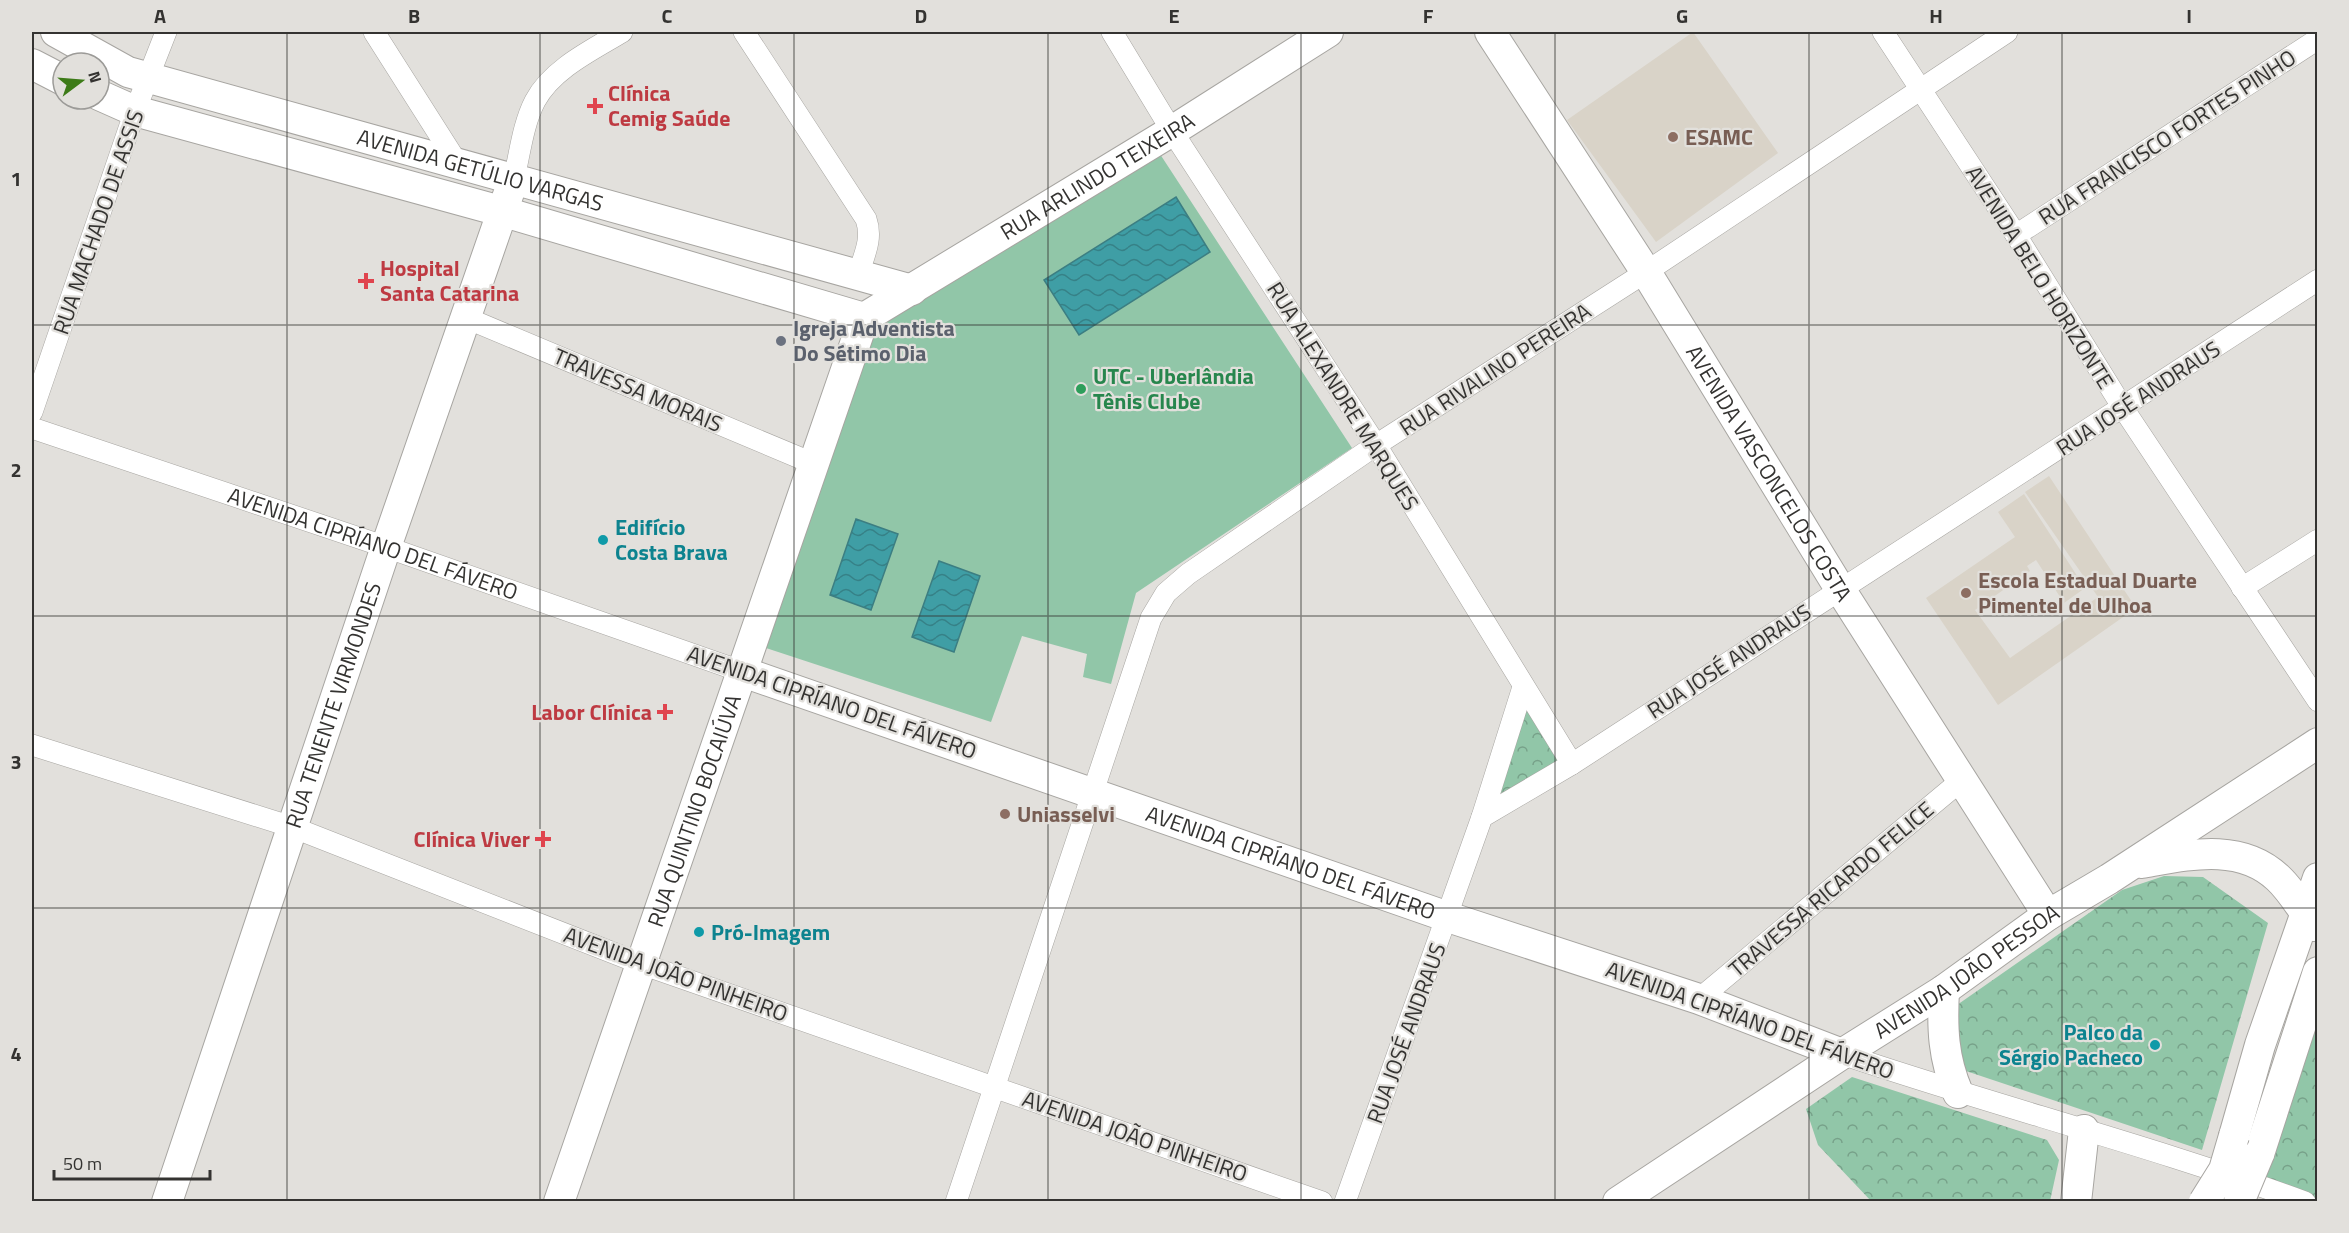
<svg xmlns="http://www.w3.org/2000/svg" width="2349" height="1233" viewBox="0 0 2349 1233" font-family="'Titillium Web',sans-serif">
	<defs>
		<pattern id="park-crowns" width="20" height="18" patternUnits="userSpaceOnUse" patternTransform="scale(1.5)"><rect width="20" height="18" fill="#91c6a8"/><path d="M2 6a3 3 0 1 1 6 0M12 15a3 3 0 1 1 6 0" fill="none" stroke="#77a189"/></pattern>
		<pattern id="water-waves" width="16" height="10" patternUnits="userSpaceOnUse" patternTransform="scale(1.5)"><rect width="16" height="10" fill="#3f9ea5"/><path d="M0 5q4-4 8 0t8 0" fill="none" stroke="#368187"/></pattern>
	</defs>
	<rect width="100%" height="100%" fill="#e2e0dc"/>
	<path fill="#d9d3c8" d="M 1693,32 L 1778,153 L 1656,242 L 1567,120 Z
		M 2049,476 L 2136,608 L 1998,705 L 1926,598 L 2015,537 L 1998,512 L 2024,494 L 2085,588 L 2064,603 L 2036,560 L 2027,566 L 2030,571 L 1975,610 L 2010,658 L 2098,597 L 2025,492 Z"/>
	<path fill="url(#park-crowns)" d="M 1524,702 L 1565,767 L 1490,799 Z
		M 2164,876 L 2203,877 L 2268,923 L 2202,1150 L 1951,1066 L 1957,1005 L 2122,890 Z
		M 2317,972 L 2317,1201 L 2304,1201 L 2257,1185 Z
		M 1852,1077 L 2047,1140 L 2059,1160 L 2050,1201 L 1871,1201 L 1818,1145 L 1806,1109 Z"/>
	<path fill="#91c6a8" d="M 1158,151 L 1352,448 L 1136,593 L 1111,684 L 1083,677 L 1087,654 L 1022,636 L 991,722 L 766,648 L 867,331 Z"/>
	<path fill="url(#water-waves)" stroke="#3c7e82" stroke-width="1.5" d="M 1176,197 L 1210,252 L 1079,335 L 1044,280 Z
		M 856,519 L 898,534 L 871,610 L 830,595 Z
		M 939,561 L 980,576 L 954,652 L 912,637 Z"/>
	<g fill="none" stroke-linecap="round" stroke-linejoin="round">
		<defs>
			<g id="street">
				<path d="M 374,32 L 456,161"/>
				<path d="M 744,32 L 866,219 C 873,239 864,255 858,275"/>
				<path d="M 1112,32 L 1172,131 L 1376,445 L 1572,764"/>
				<path d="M 1883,32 L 2016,235 L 2123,408 L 2318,701"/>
				<path d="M 514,178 C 520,153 523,124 535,101 C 552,69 592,50 622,32"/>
				<path d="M 2016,235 L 2318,39"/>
				<path d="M 464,317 L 812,463"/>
				<path d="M 32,412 L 135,111 L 166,32"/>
				<path id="s1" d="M 32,428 L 386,547 L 743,672"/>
				<path d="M 2242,588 L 2318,540"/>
				<path d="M 32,745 L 292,827 L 639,963 L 1322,1202"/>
				<path d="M 1482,817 L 1523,687"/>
				<path d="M 1699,999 L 1963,779"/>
				<path d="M 1842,1054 C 1995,1106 2153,1146 2305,1202"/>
				<path d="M 956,1202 L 1151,618 L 1166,593 L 1188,574 L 1376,445 L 1646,272 L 2007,32"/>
				<path d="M 1345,1202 L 1482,817 L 1572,764 L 2318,280"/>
			</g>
			<g id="secondary">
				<path id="s2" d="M 56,32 L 128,72 L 912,290"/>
				<path id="s3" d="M 1490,32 L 1646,272 L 1840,589 L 2048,915"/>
				<path d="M 32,64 L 63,80"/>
				<path d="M 99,95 L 135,111 L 504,212 L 864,318"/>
				<path id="s4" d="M 864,318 L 1172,131 L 1328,32"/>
				<path id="s5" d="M 743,672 L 1448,917 L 1699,999 L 1842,1054"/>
				<path d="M 2141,863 C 2188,855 2240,842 2278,878 C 2292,891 2303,910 2314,926"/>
				<path d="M 1944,990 C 1942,1028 1943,1058 1958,1093"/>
				<path d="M 2234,1136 L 2260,1045 L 2318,878"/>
				<path d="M 2259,1154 L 2318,972"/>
				<path id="s6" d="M 167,1202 L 386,547 L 514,178"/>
				<path id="s7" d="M 559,1202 L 864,318"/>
				<path id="s8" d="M 1618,1202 L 1842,1054 L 1944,990 L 2048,915 L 2109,879 L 2318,743"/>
				<path d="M 2076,1202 L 2084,1130"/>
			</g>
		</defs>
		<use href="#street" stroke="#a7a5a1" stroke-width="22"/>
		<use href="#secondary" stroke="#a7a5a1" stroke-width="32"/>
		<use href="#street" stroke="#fff" stroke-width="21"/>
		<use href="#secondary" stroke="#fff" stroke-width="30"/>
		<defs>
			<path id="secondary-bridge" d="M 2204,1202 L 2224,1170 L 2234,1136
				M 2239,1202 L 2259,1154"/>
		</defs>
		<use href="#secondary-bridge" stroke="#a7a5a1" stroke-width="32" stroke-linecap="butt"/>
		<use href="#secondary-bridge" stroke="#fff" stroke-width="30"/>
	</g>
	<path fill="none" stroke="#343331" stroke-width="1.5" stroke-opacity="0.55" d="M 287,32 L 287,1202M 540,32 L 540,1202M 794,32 L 794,1202M 1048,32 L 1048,1202M 1301,32 L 1301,1202M 1555,32 L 1555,1202M 1809,32 L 1809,1202M 2062,32 L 2062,1202M 32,325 L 2318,325M 32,616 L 2318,616M 32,908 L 2318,908"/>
	<g fill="#e0444e" stroke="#e2e0dc" stroke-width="2">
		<path d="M592 97h6v6h6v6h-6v6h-6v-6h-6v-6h6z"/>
		<path d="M363 272h6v6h6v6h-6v6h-6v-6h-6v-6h6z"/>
		<path d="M662 703h6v6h6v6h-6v6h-6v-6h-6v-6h6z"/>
		<path d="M540 830h6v6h6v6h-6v6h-6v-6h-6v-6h6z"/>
	</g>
	<g fill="#8d6e63" stroke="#e2e0dc" stroke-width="2">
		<circle cx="1673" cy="137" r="6"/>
		<circle cx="1966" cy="593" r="6"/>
		<circle cx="1005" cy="814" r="6"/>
	</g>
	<circle fill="#6b7280" stroke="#e2e0dc" stroke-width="2" cx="781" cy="341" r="6"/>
	<circle fill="#2e9e5b" stroke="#e2e0dc" stroke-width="2" cx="1081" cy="389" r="6"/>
	<g fill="#0f9aa8" stroke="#e2e0dc" stroke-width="2">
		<circle cx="603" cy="540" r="6"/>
		<circle cx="699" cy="932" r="6"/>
		<circle cx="2155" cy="1045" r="6"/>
	</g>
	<g text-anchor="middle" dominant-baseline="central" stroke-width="4.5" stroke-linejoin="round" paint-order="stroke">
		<g font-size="22" font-weight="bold" fill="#be3a42" stroke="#e2e0dc" text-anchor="start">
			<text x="608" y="93">Clínica<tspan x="608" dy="25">Cemig Saúde</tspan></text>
			<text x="380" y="268">Hospital<tspan x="380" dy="25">Santa Catarina</tspan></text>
			<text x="652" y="712" text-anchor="end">Labor Clínica</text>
			<text x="530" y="839" text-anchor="end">Clínica Viver</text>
		</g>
		<g font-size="22" font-weight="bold" fill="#785e54" stroke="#e2e0dc" text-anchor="start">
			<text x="1685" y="137">ESAMC</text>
			<text x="1978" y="580">Escola Estadual Duarte<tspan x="1978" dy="25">Pimentel de Ulhoa</tspan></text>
			<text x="1017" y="814">Uniasselvi</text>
		</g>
		<g font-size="22" fill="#343331" stroke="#e2e0dc">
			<text transform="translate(2167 137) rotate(-33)">RUA FRANCISCO FORTES PINHO</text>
			<text stroke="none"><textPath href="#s2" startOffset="448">AVENIDA GETÚLIO VARGAS</textPath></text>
			<text stroke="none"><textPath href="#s4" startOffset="273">RUA ARLINDO TEIXEIRA</textPath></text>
			<text transform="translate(98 222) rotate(-71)">RUA MACHADO DE ASSIS</text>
			<text transform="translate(2040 277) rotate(58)">AVENIDA BELO HORIZONTE</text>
			<text transform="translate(1495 369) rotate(-33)">RUA RIVALINO PEREIRA</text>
			<text transform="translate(638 390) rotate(23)">TRAVESSA MORAIS</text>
			<text transform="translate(1343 396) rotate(58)">RUA ALEXANDRE MARQUES</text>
			<text transform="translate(2138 398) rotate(-33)">RUA JOSÉ ANDRAUS</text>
			<text stroke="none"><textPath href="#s3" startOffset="522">AVENIDA VASCONCELOS COSTA</textPath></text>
			<text stroke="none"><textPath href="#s1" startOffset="360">AVENIDA CIPRÍANO DEL FÁVERO</textPath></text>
			<text transform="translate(1729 661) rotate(-33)">RUA JOSÉ ANDRAUS</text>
			<text transform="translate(832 702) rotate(19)">AVENIDA CIPRÍANO DEL FÁVERO</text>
			<text stroke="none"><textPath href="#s6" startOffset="524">RUA TENENTE VIRMONDES</textPath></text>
			<text stroke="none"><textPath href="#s7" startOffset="414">RUA QUINTINO BOCAIÚVA</textPath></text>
			<text stroke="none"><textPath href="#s5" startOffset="580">AVENIDA CIPRÍANO DEL FÁVERO</textPath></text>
			<text transform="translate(1831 889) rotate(-40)">TRAVESSA RICARDO FELICE</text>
			<text stroke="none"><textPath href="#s8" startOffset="418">AVENIDA JOÃO PESSOA</textPath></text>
			<text transform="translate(676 974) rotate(20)">AVENIDA JOÃO PINHEIRO</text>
			<text transform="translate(1750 1020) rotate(20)">AVENIDA CIPRÍANO DEL FÁVERO</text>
			<text transform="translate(1406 1033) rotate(-70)">RUA JOSÉ ANDRAUS</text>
			<text transform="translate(1135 1136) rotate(19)">AVENIDA JOÃO PINHEIRO</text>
		</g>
		<g font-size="22" font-weight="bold" fill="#5b616d" stroke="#e2e0dc" text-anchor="start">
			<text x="793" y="328">Igreja Adventista<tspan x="793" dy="25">Do Sétimo Dia</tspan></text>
		</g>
		<g font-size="22" font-weight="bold" fill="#27864d" stroke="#e2e0dc" text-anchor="start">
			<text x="1093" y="376">UTC - Uberlândia<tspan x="1093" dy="25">Tênis Clube</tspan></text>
		</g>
		<g font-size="22" font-weight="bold" fill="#0d838f" stroke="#e2e0dc" text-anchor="start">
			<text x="615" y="527">Edifício<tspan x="615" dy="25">Costa Brava</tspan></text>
			<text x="711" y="932">Pró-Imagem</text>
			<text x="2143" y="1032" text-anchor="end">Palco da<tspan x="2143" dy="25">Sérgio Pacheco</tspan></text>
		</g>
	</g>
	<rect width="2349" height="1233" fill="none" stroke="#e2e0dc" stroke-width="66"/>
	<g transform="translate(81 81) rotate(74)"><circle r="28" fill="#e2e0dc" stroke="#9c9b98" stroke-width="1.5"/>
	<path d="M0-4.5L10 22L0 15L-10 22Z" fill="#3d7b18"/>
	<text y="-9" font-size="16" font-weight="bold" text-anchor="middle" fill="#343331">N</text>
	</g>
	<path d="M54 1170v9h156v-9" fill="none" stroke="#343331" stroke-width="3"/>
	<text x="63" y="1170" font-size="18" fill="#343331" stroke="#e2e0dc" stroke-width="4.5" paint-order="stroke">50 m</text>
	<rect x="33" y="33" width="2283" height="1167" fill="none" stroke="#343331" stroke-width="2"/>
	<g font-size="20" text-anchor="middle" font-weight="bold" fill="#343331">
		<text x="160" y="23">A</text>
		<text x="414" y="23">B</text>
		<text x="667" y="23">C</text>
		<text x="921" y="23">D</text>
		<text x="1174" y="23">E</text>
		<text x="1428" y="23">F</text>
		<text x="1682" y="23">G</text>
		<text x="1936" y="23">H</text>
		<text x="2189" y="23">I</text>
		<text x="16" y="186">1</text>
		<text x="16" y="477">2</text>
		<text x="16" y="769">3</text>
		<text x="16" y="1061">4</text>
	</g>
</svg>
